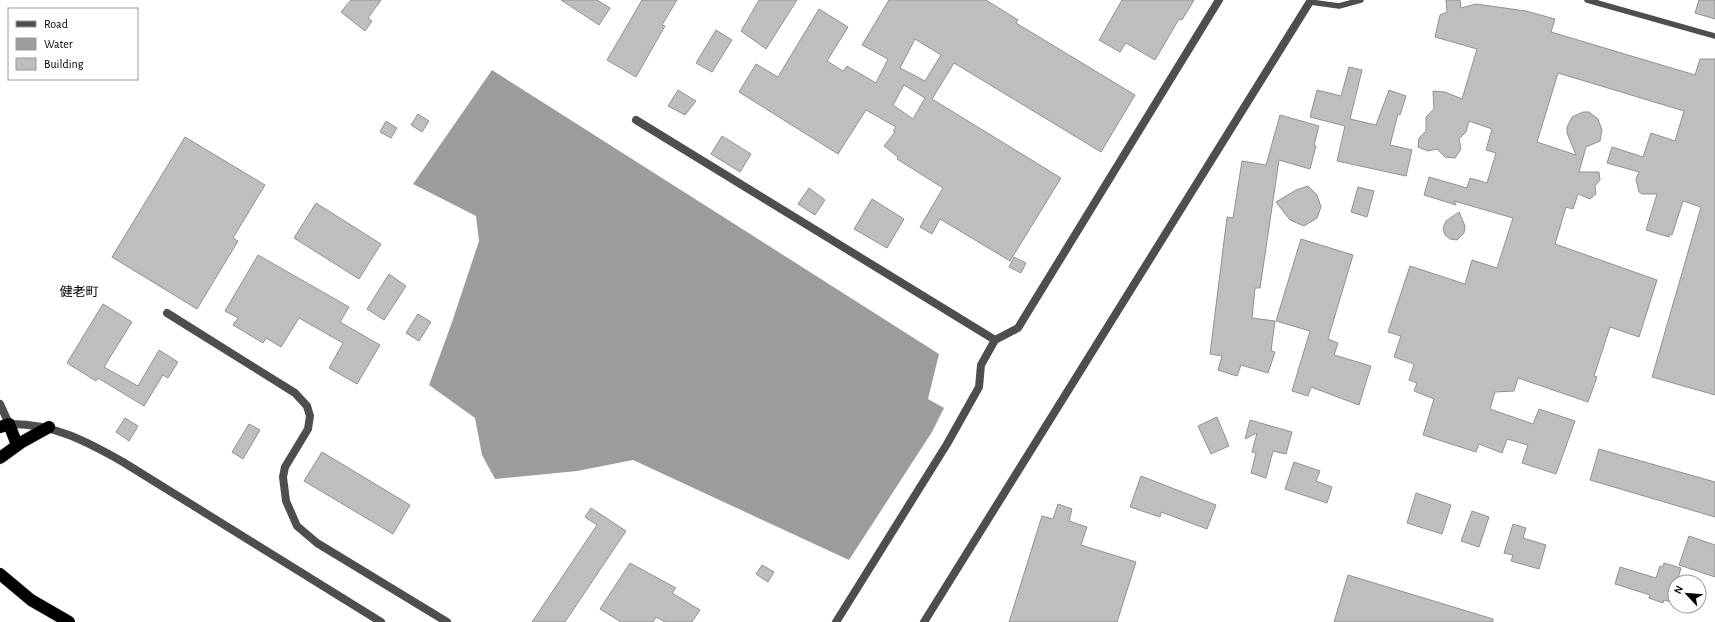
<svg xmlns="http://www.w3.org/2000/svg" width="1715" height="622" viewBox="0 0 1715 622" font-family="'Alegreya Sans','Noto Sans JP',sans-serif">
	<rect width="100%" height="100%" fill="#fff"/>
	<path fill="#9c9c9c" d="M 492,70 L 939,354 L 928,399 L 944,408 L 932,432 L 849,560 L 633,460 L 577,471 L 495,479 L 482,455 L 475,418 L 429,385 L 451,325 L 479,241 L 476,216 L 413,184 Z"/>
	<path fill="#bebebe" stroke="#929292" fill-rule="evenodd" d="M 351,0 L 381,0 L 368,18 L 372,21 L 365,31 L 341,12 Z
		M 561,0 L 597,0 L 610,8 L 599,25 Z
		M 642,0 L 677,0 L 662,25 L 665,26 L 636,77 L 607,60 Z
		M 759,0 L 797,0 L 766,49 L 741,31 Z
		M 889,0 L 986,0 L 1018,20 L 1016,23 L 1135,95 L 1101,152 L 954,63 L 932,99 L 1061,178 L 1010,261 L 940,219 L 932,234 L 920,227 L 943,188 L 897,159 L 898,157 L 884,146 L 895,132 L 893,131 L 896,127 L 866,110 L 838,154 L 739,92 L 756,64 L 778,77 L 819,9 L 848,27 L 827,61 L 843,71 L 847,66 L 876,83 L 888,59 L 862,45 ZM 915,39 L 941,55 L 925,81 L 900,68 ZM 904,85 L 925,98 L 913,119 L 893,105 Z
		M 1122,0 L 1194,0 L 1182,20 L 1179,19 L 1155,60 L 1126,43 L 1120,52 L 1099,40 Z
		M 1446,0 L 1460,0 L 1461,8 L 1476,4 L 1526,11 L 1555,19 L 1551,32 L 1695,75 L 1700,59 L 1715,59 L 1715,395 L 1652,377 L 1701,207 L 1683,201 L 1672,235 L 1670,234 L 1669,237 L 1646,230 L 1657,194 L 1642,194 L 1639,192 L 1636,179 L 1639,172 L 1607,163 L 1612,147 L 1643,157 L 1651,133 L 1675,141 L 1684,111 L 1558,73 L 1537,142 L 1576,155 L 1567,133 L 1567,127 L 1572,117 L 1583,112 L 1589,112 L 1598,119 L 1602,130 L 1600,141 L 1586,147 L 1579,172 L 1599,172 L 1600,180 L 1595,186 L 1596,194 L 1590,199 L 1578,194 L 1573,209 L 1566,207 L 1555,244 L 1657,280 L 1639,337 L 1610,327 L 1594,376 L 1597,377 L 1588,402 L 1518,378 L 1514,391 L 1495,392 L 1490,409 L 1533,424 L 1539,409 L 1575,421 L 1556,474 L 1522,463 L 1528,445 L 1507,439 L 1502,453 L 1479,444 L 1476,452 L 1423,435 L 1434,399 L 1414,391 L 1417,383 L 1409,380 L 1414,364 L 1394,357 L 1401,336 L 1388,332 L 1410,266 L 1465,284 L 1472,260 L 1497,268 L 1513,218 L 1454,201 L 1456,205 L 1424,195 L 1429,177 L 1467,188 L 1470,178 L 1487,183 L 1496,153 L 1486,150 L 1492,129 L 1469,121 L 1466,132 L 1459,139 L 1461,149 L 1455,158 L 1445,157 L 1437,149 L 1428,151 L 1418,147 L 1419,138 L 1426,131 L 1426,117 L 1434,109 L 1433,91 L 1445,92 L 1462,99 L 1477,49 L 1435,37 L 1440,15 L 1447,12 Z
		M 1699,0 L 1715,0 L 1715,19 L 1695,13 Z
		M 716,30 L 732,40 L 712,72 L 696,63 Z
		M 1349,67 L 1362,70 L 1350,119 L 1376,125 L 1389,90 L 1406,96 L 1400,115 L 1398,114 L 1390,145 L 1412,150 L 1406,176 L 1337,161 L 1345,126 L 1310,117 L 1317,90 L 1341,96 Z
		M 678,90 L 696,101 L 685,115 L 668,106 Z
		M 418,114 L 429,121 L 422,132 L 411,125 Z
		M 1280,115 L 1319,126 L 1314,145 L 1316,146 L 1310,169 L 1279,160 L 1260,288 L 1255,288 L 1252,318 L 1275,321 L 1271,351 L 1275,352 L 1268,373 L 1241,365 L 1237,376 L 1218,370 L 1222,356 L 1210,354 L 1227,217 L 1233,218 L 1242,161 L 1266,165 Z
		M 386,121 L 397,128 L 391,138 L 380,132 Z
		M 722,136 L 751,154 L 740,172 L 711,154 Z
		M 185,137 L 265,185 L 233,238 L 238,241 L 197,309 L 112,257 Z
		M 1308,186 L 1317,195 L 1321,207 L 1317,218 L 1304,226 L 1290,220 L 1276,202 L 1296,190 Z
		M 1358,187 L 1374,191 L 1367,217 L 1351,212 Z
		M 809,188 L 825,200 L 815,215 L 798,204 Z
		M 872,199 L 904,219 L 887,248 L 854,229 Z
		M 316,203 L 381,244 L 359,279 L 294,238 Z
		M 1459,212 L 1465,226 L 1464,233 L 1457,240 L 1450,239 L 1445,235 L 1443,228 L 1446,221 Z
		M 1301,239 L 1353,255 L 1328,339 L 1338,343 L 1334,355 L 1371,366 L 1359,405 L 1311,387 L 1308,396 L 1292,391 L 1310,331 L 1276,321 Z
		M 258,255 L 349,307 L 340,322 L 380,345 L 357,384 L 329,368 L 343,343 L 299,318 L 281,347 L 266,338 L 263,343 L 233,325 L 238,318 L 225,311 Z
		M 1014,257 L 1026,263 L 1021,273 L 1009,267 Z
		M 389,274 L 406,286 L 384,320 L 367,309 Z
		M 103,304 L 132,322 L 104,367 L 138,386 L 159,350 L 178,362 L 168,378 L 163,375 L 144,406 L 98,378 L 96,381 L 67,363 Z
		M 418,314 L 431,322 L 419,341 L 406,333 Z
		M 1217,417 L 1229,446 L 1211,454 L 1198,426 Z
		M 125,418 L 138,426 L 129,441 L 116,432 Z
		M 1250,420 L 1292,432 L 1286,454 L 1273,451 L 1266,478 L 1251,473 L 1256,453 L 1252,452 L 1257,433 L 1245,439 Z
		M 249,424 L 260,430 L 243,459 L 232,452 Z
		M 1599,449 L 1715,482 L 1715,517 L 1590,480 Z
		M 322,452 L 410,505 L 393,534 L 304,481 Z
		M 1294,462 L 1320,471 L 1316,481 L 1332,487 L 1327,503 L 1285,489 Z
		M 1141,476 L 1216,505 L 1207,529 L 1161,512 L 1160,517 L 1130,507 Z
		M 1416,493 L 1451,505 L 1442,534 L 1407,523 Z
		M 1058,504 L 1072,509 L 1069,521 L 1087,527 L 1081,545 L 1136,562 L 1117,622 L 1009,622 L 1042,516 L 1053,519 Z
		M 591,508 L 626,531 L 565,622 L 532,622 L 597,525 L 585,517 Z
		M 1472,511 L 1489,517 L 1479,547 L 1461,541 Z
		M 1513,524 L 1526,528 L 1523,538 L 1546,545 L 1539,569 L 1511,561 L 1513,555 L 1504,553 Z
		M 1689,536 L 1715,545 L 1715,577 L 1679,565 Z
		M 630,563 L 676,588 L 672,593 L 700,610 L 692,622 L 665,622 L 656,617 L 653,622 L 621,622 L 600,609 Z
		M 1664,563 L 1681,568 L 1677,582 L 1675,582 L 1671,602 L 1664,600 L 1663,603 L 1649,598 L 1650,595 L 1615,584 L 1620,567 L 1656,578 L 1660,566 L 1663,567 Z
		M 762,565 L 774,572 L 768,582 L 756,574 Z
		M 1348,575 L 1493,619 L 1493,622 L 1334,622 Z"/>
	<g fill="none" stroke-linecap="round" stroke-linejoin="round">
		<defs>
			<path id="motorway" d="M 0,427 L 9,424 L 17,445
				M 0,458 L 22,442 L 49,427
				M 0,574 L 31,600 L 69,622"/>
		</defs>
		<use href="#motorway" stroke="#dbdbdb" stroke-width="13"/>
		<path stroke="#4e4e4e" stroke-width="5.5" d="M 1587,0 L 1715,36
			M 1310,2 L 1339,6 L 1361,0"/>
		<path stroke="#4e4e4e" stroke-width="8" d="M 636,120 L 995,340
			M 167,313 L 295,393 L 307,406 L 310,416 L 308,429 L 285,467 L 283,477 L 286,501 L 297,526 L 317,543 L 447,622
			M 0,404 L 9,424
			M 836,622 L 947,444 L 979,387 L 981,365 L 995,340 L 1018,328 L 1219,0"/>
		<path stroke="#4e4e4e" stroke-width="8" d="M 9,424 C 52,423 86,441 123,462 L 381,622
			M 924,622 L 1311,0"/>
		<use href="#motorway" stroke="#000" stroke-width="12"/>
	</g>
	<g text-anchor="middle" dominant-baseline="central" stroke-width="3" stroke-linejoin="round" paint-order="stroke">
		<g font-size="13" fill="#000" stroke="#fff">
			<text x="79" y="292">健老町</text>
		</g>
	</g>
	<rect x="8" y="8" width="130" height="72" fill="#ffffff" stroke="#999999"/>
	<rect x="16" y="21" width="20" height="6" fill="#4e4e4e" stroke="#999999"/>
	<text x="44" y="28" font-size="12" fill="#000000">Road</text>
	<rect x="16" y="38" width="20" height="12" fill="#9c9c9c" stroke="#999999"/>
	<text x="44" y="48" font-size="12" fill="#000000">Water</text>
	<rect x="16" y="58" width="20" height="12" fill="#bebebe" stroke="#999999"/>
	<text x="44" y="68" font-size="12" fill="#000000">Building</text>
	<g transform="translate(1687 594) rotate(296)"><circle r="19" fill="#ffffff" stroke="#999999"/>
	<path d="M0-3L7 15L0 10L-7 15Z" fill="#000000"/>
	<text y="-6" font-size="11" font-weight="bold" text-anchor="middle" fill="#000000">N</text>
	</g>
</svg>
